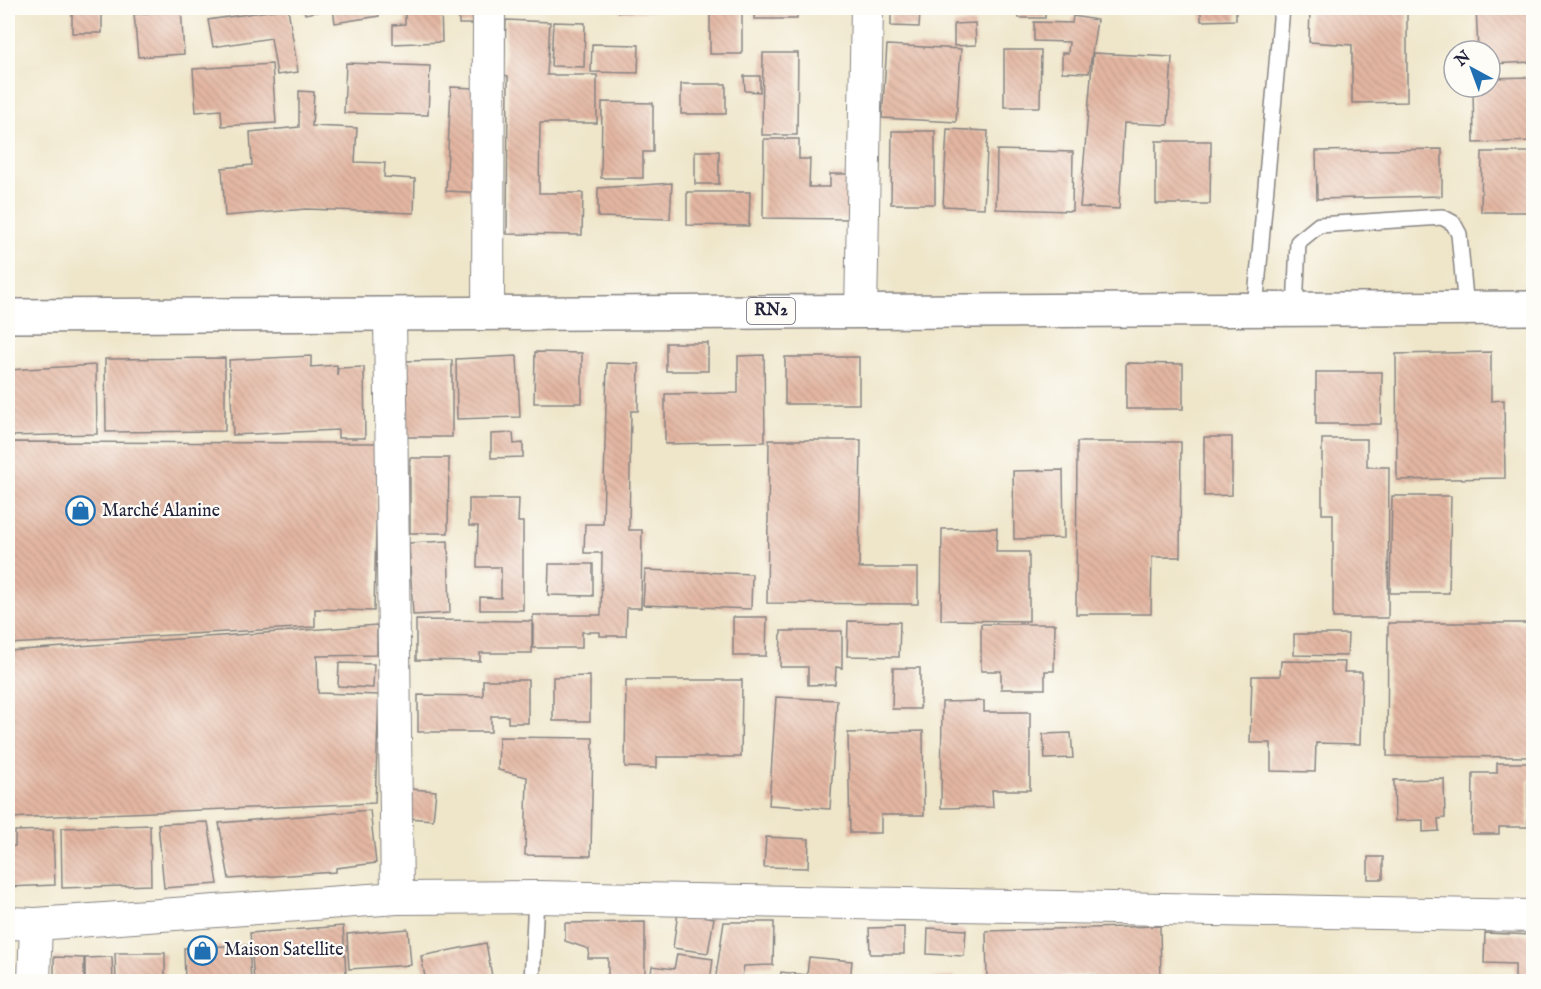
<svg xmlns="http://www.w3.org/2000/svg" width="1541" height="989" viewBox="0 0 1541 989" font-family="'IM FELL English',serif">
	<defs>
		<pattern id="building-back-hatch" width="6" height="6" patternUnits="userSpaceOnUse" patternTransform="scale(1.5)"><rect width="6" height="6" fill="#e3b6a1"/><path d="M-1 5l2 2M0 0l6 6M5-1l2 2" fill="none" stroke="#c29c8c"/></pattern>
	</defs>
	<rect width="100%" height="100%" fill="#fdfcf7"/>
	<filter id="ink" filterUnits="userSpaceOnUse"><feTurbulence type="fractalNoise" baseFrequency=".0167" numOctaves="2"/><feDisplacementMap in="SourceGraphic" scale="12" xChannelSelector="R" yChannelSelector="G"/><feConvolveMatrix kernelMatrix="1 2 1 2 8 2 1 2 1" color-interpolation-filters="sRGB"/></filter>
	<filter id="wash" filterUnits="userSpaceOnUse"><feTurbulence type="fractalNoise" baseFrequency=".008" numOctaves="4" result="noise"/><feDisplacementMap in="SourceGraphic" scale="24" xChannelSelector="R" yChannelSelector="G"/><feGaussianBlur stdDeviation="1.35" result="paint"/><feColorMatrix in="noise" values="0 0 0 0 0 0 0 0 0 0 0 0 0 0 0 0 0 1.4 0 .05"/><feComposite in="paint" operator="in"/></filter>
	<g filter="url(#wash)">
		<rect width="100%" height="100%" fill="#efe6ca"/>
		<g id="blocks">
			<path fill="url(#building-back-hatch)" d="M 72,8 L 102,8 L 102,33 L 72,33 Z
				M 147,8 L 181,8 L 184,54 L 138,57 L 134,14 L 148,13 Z
				M 288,8 L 298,72 L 277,75 L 271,38 L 213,47 L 208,20 Z
				M 304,8 L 378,8 L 379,16 L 335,23 L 333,9 L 305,14 Z
				M 405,8 L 441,8 L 442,42 L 393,44 L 393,25 L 405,24 Z
				M 459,8 L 490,8 L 490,24 L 459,24 Z
				M 619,8 L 658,8 L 658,11 L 619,12 Z
				M 710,8 L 742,8 L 742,54 L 710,54 Z
				M 755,8 L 797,8 L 797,19 L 754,19 Z
				M 1019,8 L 1045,8 L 1045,18 L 1019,18 Z
				M 1201,8 L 1236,8 L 1236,20 L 1201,21 Z
				M 1310,8 L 1407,8 L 1407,102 L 1352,103 L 1352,45 L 1309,42 Z
				M 1476,8 L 1534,8 L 1534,62 L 1490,64 L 1490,51 L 1478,51 Z
				M 891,11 L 920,12 L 919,27 L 891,26 Z
				M 1073,16 L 1097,20 L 1089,73 L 1062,72 L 1062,53 L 1068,53 L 1069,42 L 1034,41 L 1034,22 L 1072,23 Z
				M 506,20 L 550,22 L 547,75 L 597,75 L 597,123 L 540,123 L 539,193 L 583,193 L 582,235 L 507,234 L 508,76 L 504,75 Z
				M 553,22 L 585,23 L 584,67 L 551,66 Z
				M 975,23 L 976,45 L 954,46 L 954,24 Z
				M 592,44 L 639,45 L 638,73 L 591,72 Z
				M 887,45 L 961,49 L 956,122 L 882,118 Z
				M 1004,50 L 1041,50 L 1040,107 L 1004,107 Z
				M 763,53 L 798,53 L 797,135 L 762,135 Z
				M 1093,53 L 1172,57 L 1168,125 L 1124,123 L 1119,209 L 1080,207 Z
				M 346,63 L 430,66 L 428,115 L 344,113 Z
				M 272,64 L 276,123 L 222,126 L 221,110 L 196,112 L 193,69 Z
				M 744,76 L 760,76 L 760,92 L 745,91 Z
				M 1534,77 L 1534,141 L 1474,143 L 1473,87 L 1490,87 L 1490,78 Z
				M 681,84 L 726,84 L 726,114 L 681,114 Z
				M 451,87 L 475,88 L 486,193 L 446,191 Z
				M 299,91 L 314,92 L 312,126 L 357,128 L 355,162 L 385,163 L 384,177 L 415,179 L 414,213 L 306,209 L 225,216 L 222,168 L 252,165 L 250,132 L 299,127 Z
				M 602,102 L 653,103 L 653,152 L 643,152 L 643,178 L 601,178 Z
				M 947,129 L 988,131 L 984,208 L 943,206 Z
				M 892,131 L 935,131 L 935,204 L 891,204 Z
				M 764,139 L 799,139 L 799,159 L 810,159 L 809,187 L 830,187 L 830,174 L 851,174 L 851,219 L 763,218 Z
				M 1156,141 L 1211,141 L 1210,204 L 1156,204 Z
				M 1442,149 L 1442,196 L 1317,199 L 1316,151 Z
				M 997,150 L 1073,152 L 1072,211 L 996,209 Z
				M 695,151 L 719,151 L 719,184 L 695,184 Z
				M 1482,152 L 1534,152 L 1534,212 L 1481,212 Z
				M 672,183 L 670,219 L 598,217 L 598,188 Z
				M 687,192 L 750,192 L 749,226 L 687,225 Z
				M 666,343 L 708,343 L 708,371 L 666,371 Z
				M 535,352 L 582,353 L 582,403 L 534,403 Z
				M 1491,352 L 1491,401 L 1504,400 L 1505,478 L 1397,480 L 1396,354 Z
				M 764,355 L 765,442 L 665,444 L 665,394 L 738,393 L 738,356 Z
				M 311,356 L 311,367 L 337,365 L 337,376 L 338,368 L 364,367 L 365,438 L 338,438 L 338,430 L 233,435 L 229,360 Z
				M 517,356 L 520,417 L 457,419 L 456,359 Z
				M 785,357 L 859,357 L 859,404 L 785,404 Z
				M 225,358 L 225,431 L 106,432 L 105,359 Z
				M 452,360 L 452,437 L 406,437 L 406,361 Z
				M 607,363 L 639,364 L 638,411 L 631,411 L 629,530 L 642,530 L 641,608 L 627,608 L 626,636 L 600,636 L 600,632 L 582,632 L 582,648 L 533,648 L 533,615 L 601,615 L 602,553 L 584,553 L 585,524 L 603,524 Z
				M 1126,363 L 1183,364 L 1183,409 L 1126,409 Z
				M 96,365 L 97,434 L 8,436 L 8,370 Z
				M 1316,372 L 1382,372 L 1381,424 L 1316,424 Z
				M 513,433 L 514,444 L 523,443 L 523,457 L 491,458 L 491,434 Z
				M 1204,437 L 1232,437 L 1232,495 L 1204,496 Z
				M 1322,439 L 1367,439 L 1367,467 L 1389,467 L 1388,618 L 1333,618 L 1333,514 L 1322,514 Z
				M 769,440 L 861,440 L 859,568 L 918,568 L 918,604 L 767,603 Z
				M 8,442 L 378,443 L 374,611 L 315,609 L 315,627 L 8,644 Z
				M 1077,442 L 1181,442 L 1180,557 L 1152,557 L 1151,614 L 1076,614 Z
				M 410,458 L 449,458 L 448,533 L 410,533 Z
				M 1063,470 L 1064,538 L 1014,539 L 1013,471 Z
				M 1392,496 L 1451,496 L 1449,593 L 1390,593 Z
				M 469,499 L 519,499 L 518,522 L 523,522 L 523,610 L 480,610 L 480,597 L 501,598 L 501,567 L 477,567 L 478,526 L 469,526 Z
				M 997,528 L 996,552 L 1029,552 L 1029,621 L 941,620 L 942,529 Z
				M 448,541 L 450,613 L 413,615 L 409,543 Z
				M 549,564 L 593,564 L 593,596 L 548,595 Z
				M 645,570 L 752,574 L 751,609 L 643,605 Z
				M 733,617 L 767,617 L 766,656 L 733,656 Z
				M 416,620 L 532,621 L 532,653 L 480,653 L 480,661 L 416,660 Z
				M 848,621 L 900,622 L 899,657 L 847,656 Z
				M 1388,623 L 1534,623 L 1534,757 L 1387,756 Z
				M 981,624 L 1055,624 L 1054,671 L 1045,671 L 1045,689 L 1001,689 L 1001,671 L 981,671 Z
				M 377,625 L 377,655 L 317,656 L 318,693 L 379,695 L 375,803 L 8,818 L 8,651 Z
				M 781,631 L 842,631 L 842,668 L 836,667 L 835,684 L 808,685 L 808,667 L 780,667 Z
				M 1294,634 L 1348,634 L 1347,656 L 1294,655 Z
				M 1281,661 L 1345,662 L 1344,672 L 1362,672 L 1360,744 L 1316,743 L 1315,772 L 1271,771 L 1271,743 L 1250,743 L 1252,676 L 1280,676 Z
				M 339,663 L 374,664 L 373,688 L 338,686 Z
				M 893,668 L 920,668 L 920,709 L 892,709 Z
				M 590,676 L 590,721 L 553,721 L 553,677 Z
				M 483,680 L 528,680 L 528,723 L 508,723 L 508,716 L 491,716 L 491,732 L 418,732 L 418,695 L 483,696 Z
				M 626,680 L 742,680 L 741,757 L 657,757 L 657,768 L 625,767 Z
				M 776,697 L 837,700 L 830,809 L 769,805 Z
				M 984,701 L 984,712 L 1030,712 L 1030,790 L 992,790 L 993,807 L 941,808 L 942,702 Z
				M 923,731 L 924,815 L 881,815 L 881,833 L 850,833 L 848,733 Z
				M 1071,733 L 1073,758 L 1045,759 L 1043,734 Z
				M 499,737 L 593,738 L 591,856 L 525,855 L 527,777 L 498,770 Z
				M 1497,763 L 1534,763 L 1534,780 L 1528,780 L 1528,827 L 1499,827 L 1499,834 L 1472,834 L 1473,773 L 1497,773 Z
				M 1444,779 L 1445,818 L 1438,819 L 1439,831 L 1423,832 L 1423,820 L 1395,821 L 1394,780 Z
				M 411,789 L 436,791 L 433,820 L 408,818 Z
				M 370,810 L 376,863 L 336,868 L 336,872 L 229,879 L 219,823 Z
				M 208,822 L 218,884 L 164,888 L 158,824 Z
				M 150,825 L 151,885 L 62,888 L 61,828 Z
				M 53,830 L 55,885 L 8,887 L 8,847 L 15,846 L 15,831 Z
				M 766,837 L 809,839 L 808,868 L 764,867 Z
				M 1368,857 L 1383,857 L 1383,879 L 1368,879 Z
				M 678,912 L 714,918 L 708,953 L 673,948 Z
				M 645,922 L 645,982 L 608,982 L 608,958 L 588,958 L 589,949 L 565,941 L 565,923 Z
				M 724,922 L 774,922 L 773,965 L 744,966 L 741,982 L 715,982 Z
				M 343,926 L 346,974 L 254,981 L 250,933 Z
				M 1160,926 L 1161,982 L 1093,982 L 1093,975 L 1061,976 L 1061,982 L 987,982 L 986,931 Z
				M 904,927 L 904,954 L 870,954 L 869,928 Z
				M 928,928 L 966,930 L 964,956 L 927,954 Z
				M 408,929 L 411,965 L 349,969 L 347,934 Z
				M 1485,933 L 1534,935 L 1534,982 L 1515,982 L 1515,964 L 1484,963 Z
				M 486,943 L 493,982 L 426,982 L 421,956 Z
				M 249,945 L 251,982 L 185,982 L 184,948 Z
				M 115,953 L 165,953 L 165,982 L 116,982 Z
				M 677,954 L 713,959 L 710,982 L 650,982 L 652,966 L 674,969 Z
				M 54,957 L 84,958 L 84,982 L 54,982 Z
				M 112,957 L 113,982 L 85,982 L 85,958 Z
				M 809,957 L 852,961 L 850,982 L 780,982 L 781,972 L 807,975 Z
				M 956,977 L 956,982 L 932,982 L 931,978 Z"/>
		</g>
	</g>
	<g filter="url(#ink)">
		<use href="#blocks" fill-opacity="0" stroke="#888482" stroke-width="1.5"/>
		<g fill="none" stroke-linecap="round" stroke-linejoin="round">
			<defs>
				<path id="service" d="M 1255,309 L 1282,8
					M 1295,310 L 1298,242 L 1319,225 L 1442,217 L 1453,223 L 1459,234 L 1466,309
					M 532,982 L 536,897"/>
				<path id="minor" d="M 861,311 L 867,8
					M 488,313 L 489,8
					M 390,314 L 397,898
					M 8,923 L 36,924 L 397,898 L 536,897 L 1534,916
					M 34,982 L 36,924"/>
				<path id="trunk" d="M 8,316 L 1534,308"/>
			</defs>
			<use href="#service" stroke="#888482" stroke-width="18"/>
			<use href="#minor" stroke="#888482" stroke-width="34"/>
			<use href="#trunk" stroke="#888482" stroke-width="36"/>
			<use href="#service" stroke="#fff" stroke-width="15"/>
			<use href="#minor" stroke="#fff" stroke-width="32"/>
			<use href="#trunk" stroke="#fff" stroke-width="33"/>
		</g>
	</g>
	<defs>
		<symbol id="shop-ring" viewBox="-11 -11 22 22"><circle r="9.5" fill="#fdfcf7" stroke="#1f6fb2" stroke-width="1.5"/><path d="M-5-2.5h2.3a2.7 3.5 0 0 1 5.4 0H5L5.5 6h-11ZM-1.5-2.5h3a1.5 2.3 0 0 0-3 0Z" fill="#1f6fb2"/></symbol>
	</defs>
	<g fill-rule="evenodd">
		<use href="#shop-ring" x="64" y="494" width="33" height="33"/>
		<use href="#shop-ring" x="186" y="934" width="33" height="33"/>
	</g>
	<g text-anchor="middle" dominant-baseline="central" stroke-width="4.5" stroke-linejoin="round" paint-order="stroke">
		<rect fill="#fdfcf7" stroke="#646373" stroke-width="1.5" x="747" y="298" width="48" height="26" rx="4.5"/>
		<g font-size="16" font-weight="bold" fill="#22223b">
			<text x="771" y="311">RN2</text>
		</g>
		<g font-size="18" fill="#22223b" stroke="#fdfcf7" text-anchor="start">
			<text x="102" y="511">Marché Alanine</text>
			<text x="224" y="950">Maison Satellite</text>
		</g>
	</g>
	<rect width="1541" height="989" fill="none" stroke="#fdfcf7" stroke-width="30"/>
	<g transform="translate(1472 69) rotate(319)"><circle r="28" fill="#fdfcf7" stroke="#a5a5ac" stroke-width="1.5"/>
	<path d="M0-4.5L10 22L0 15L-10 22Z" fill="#1f6fb2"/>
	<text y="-9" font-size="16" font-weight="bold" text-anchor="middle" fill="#22223b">N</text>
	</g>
</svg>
